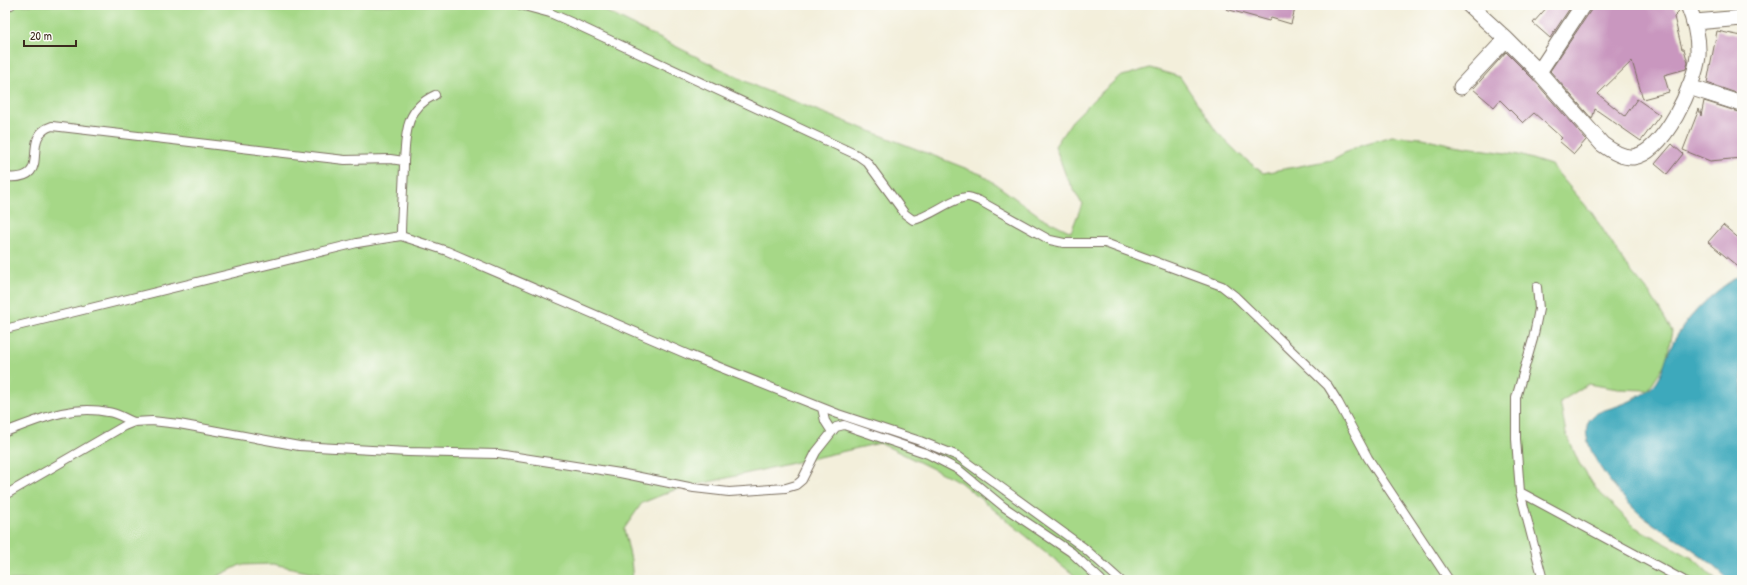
<svg xmlns="http://www.w3.org/2000/svg" width="1747" height="585" viewBox="0 0 1747 585" font-family="'Patrick Hand',sans-serif">
	<rect width="100%" height="100%" fill="#fdfcf7"/>
	<filter id="ink" filterUnits="userSpaceOnUse"><feTurbulence type="fractalNoise" baseFrequency=".025" numOctaves="2"/><feDisplacementMap in="SourceGraphic" scale="8" xChannelSelector="R" yChannelSelector="G"/><feConvolveMatrix kernelMatrix="1 2 1 2 8 2 1 2 1" color-interpolation-filters="sRGB"/></filter>
	<filter id="wash" filterUnits="userSpaceOnUse"><feTurbulence type="fractalNoise" baseFrequency=".012" numOctaves="4" result="noise"/><feDisplacementMap in="SourceGraphic" scale="16" xChannelSelector="R" yChannelSelector="G"/><feGaussianBlur stdDeviation="0.9" result="paint"/><feColorMatrix in="noise" values="0 0 0 0 0 0 0 0 0 0 0 0 0 0 0 0 0 1.4 0 .05"/><feComposite in="paint" operator="in"/></filter>
	<g filter="url(#wash)">
		<rect width="100%" height="100%" fill="#f3efdb"/>
		<path fill="#a6d887" stroke="#708152" d="M 5,5 L 593,5 L 757,87 L 983,175 L 1041,217 L 1071,232 L 1082,204 L 1066,176 L 1055,146 L 1072,121 L 1094,99 L 1119,77 L 1150,68 L 1180,77 L 1216,131 L 1239,154 L 1263,173 L 1331,160 L 1360,145 L 1392,136 L 1423,138 L 1453,145 L 1519,155 L 1551,165 L 1592,213 L 1628,268 L 1651,295 L 1672,331 L 1666,362 L 1648,390 L 1618,389 L 1588,384 L 1560,402 L 1566,433 L 1579,463 L 1597,490 L 1635,527 L 1694,559 L 1716,580 L 1080,580 L 960,482 L 880,443 L 674,490 L 642,503 L 624,529 L 631,560 L 633,580 L 366,580 L 307,571 L 273,564 L 240,565 L 210,580 L 5,580 Z"/>
		<path fill="#3ca9bc" stroke="#3c6a6d" d="M 1742,274 L 1742,580 L 1729,580 C 1718,569 1705,558 1692,549 C 1678,538 1661,530 1646,519 C 1627,505 1572,444 1590,419 C 1597,410 1611,409 1620,405 C 1632,401 1645,394 1654,385 C 1663,375 1664,361 1670,349 C 1684,318 1713,291 1742,274 Z"/>
		<g id="blocks">
			<path fill="#c997bf" d="M 1226,5 L 1296,5 L 1291,24 L 1271,18 L 1269,21 L 1226,9 Z
				M 1549,5 L 1572,5 L 1550,38 L 1533,23 Z
				M 1592,5 L 1672,5 L 1679,12 L 1674,17 L 1682,49 L 1684,49 L 1688,63 L 1686,69 L 1664,75 L 1669,92 L 1643,99 L 1632,61 L 1598,94 L 1625,116 L 1637,99 L 1660,115 L 1641,141 L 1595,109 L 1592,119 L 1550,71 L 1591,10 Z
				M 1717,31 L 1742,36 L 1742,95 L 1707,83 Z
				M 1506,52 L 1532,78 L 1586,140 L 1574,154 L 1559,141 L 1562,138 L 1534,113 L 1523,123 L 1500,100 L 1494,107 L 1473,89 Z
				M 1704,101 L 1742,113 L 1742,158 L 1710,161 L 1683,150 L 1699,109 L 1701,116 Z
				M 1672,144 L 1683,154 L 1667,174 L 1655,164 Z
				M 1723,225 L 1742,241 L 1742,270 L 1708,242 Z"/>
		</g>
	</g>
	<g filter="url(#ink)">
		<use href="#blocks" fill-opacity="0" stroke="#7b6f60" stroke-width="1"/>
		<g fill="none" stroke-linecap="round" stroke-linejoin="round">
			<defs>
				<path id="lane" d="M 520,5 L 550,13 L 573,23 L 857,155 L 867,162 L 905,214 L 913,220 C 931,217 952,197 968,197 C 972,197 976,200 980,201 L 1050,240 L 1064,243 L 1105,243 L 1222,286 L 1236,297 L 1328,386 L 1338,402 L 1368,458 L 1449,580
					M 5,7 L 11,5
					M 404,161 C 406,133 405,109 435,95
					M 5,177 C 57,182 17,137 52,126 L 345,160 L 390,159 L 404,161 C 404,186 401,211 401,236 L 447,251 L 689,355 L 838,414 L 920,441 L 958,456 L 1083,547 L 1120,580
					M 1537,287 L 1539,309 L 1533,339 L 1516,398 L 1516,439 L 1520,492 L 1543,580
					M 5,329 L 357,243 L 401,236
					M 822,408 L 825,421 L 832,432
					M 5,432 C 38,420 72,404 108,412 C 117,413 126,419 134,422
					M 1520,492 L 1683,580
					M 5,495 L 124,426 L 134,422 L 152,421 L 179,424 L 299,446 L 408,452 L 498,454 L 620,473 L 694,488 L 729,492 L 786,488 L 796,485 L 802,480 L 816,452 L 836,427 L 844,425 L 928,454 L 959,470 L 1004,507 L 1071,552 L 1101,580"/>
				<path id="street" d="M 1469,5 L 1506,39 L 1539,72 L 1602,144 C 1610,150 1622,158 1633,157 C 1664,153 1695,84 1698,56 C 1699,37 1695,22 1688,5
					M 1695,22 L 1742,18
					M 1539,72 L 1583,5
					M 1461,87 L 1506,39
					M 1689,87 L 1742,104"/>
			</defs>
			<use href="#lane" stroke="#7b6f60" stroke-width="10"/>
			<use href="#street" stroke="#7b6f60" stroke-width="17"/>
			<use href="#lane" stroke="#fff" stroke-width="8"/>
			<use href="#street" stroke="#fff" stroke-width="15"/>
		</g>
	</g>
	<rect width="1747" height="585" fill="none" stroke="#fdfcf7" stroke-width="20"/>
	<path d="M24 40v6h52v-6" fill="none" stroke="#3b2a1e" stroke-width="2"/>
	<text x="30" y="40" font-size="12" fill="#3b2a1e" stroke="#fdfcf7" stroke-width="3" paint-order="stroke">20 m</text>
</svg>
